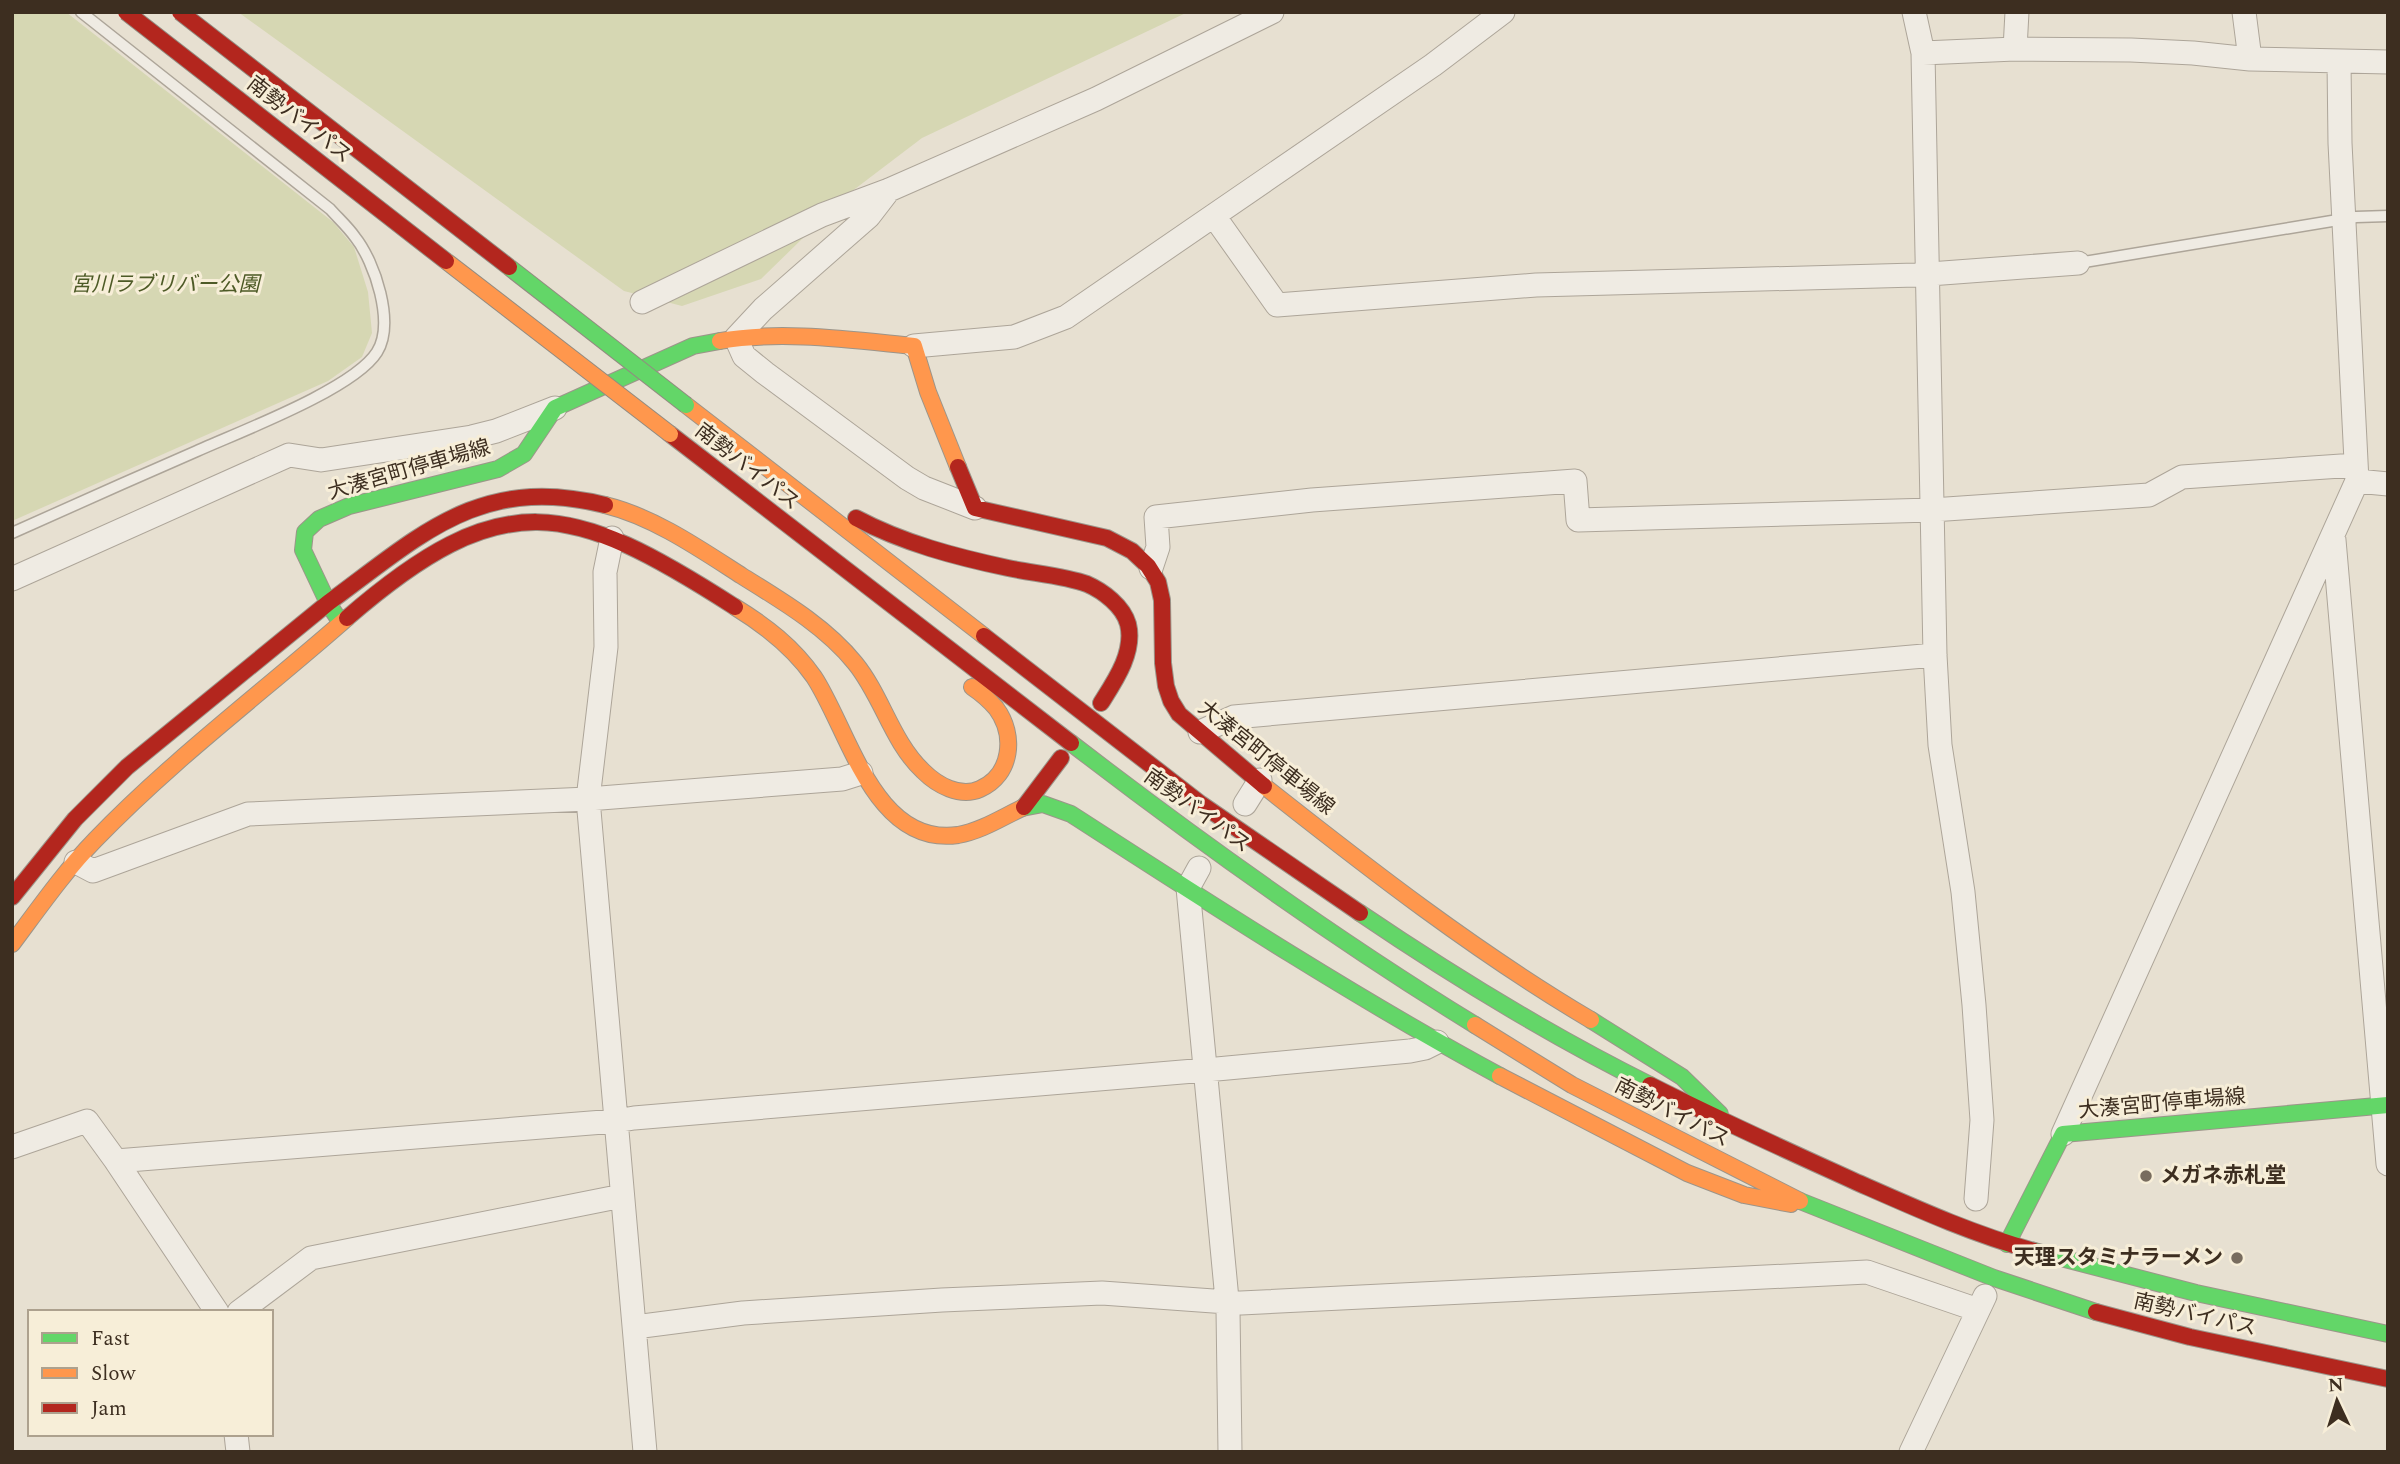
<svg xmlns="http://www.w3.org/2000/svg" width="2400" height="1464" viewBox="0 0 2400 1464" font-family="Spectral,'Noto Sans JP',serif">
	<rect width="100%" height="100%" fill="#e7e0d1"/>
	<path fill="#d6d7b3" d="M 12,12 L 66,12 L 333,222 L 354,247 L 368,292 L 372,333 L 362,357 L 328,381 L 12,521 Z
		M 238,12 L 1188,12 L 922,138 L 847,195 L 761,279 L 682,306 L 624,291 Z"/>
	<g fill="none" stroke-linecap="round" stroke-linejoin="round">
		<defs>
			<path id="lane" d="M 2078,263 L 2356,217 L 2388,216
				M 12,533 C 74,505 135,478 197,451 C 239,432 354,389 377,352 C 395,323 375,262 355,237 C 348,227 339,219 330,209 L 81,12"/>
			<path id="street" d="M 1914,12 L 1923,53 L 1935,655 L 1940,745 L 1963,892 L 1974,1005 L 1982,1120 L 1976,1199
				M 2244,12 L 2250,59
				M 2015,49 L 2017,12
				M 1923,53 L 2015,49 L 2131,50 L 2193,53 L 2250,59 L 2388,62
				M 889,190 L 869,216 L 763,309 L 736,338 L 744,356 L 765,373 L 907,478 L 924,488 L 975,508
				M 1214,216 L 1277,305 L 1536,285 L 1916,275 L 2078,263
				M 642,302 L 822,215 L 889,190 L 1096,99 L 1272,12
				M 914,346 L 1014,337 L 1066,317 L 1433,65 L 1503,12
				M 2357,481 L 2388,484
				M 612,538 L 605,572 L 606,647 L 588,799 L 645,1452
				M 2334,540 L 2388,1164
				M 1151,568 L 1158,547 L 1156,517 L 1312,500 L 1575,481 L 1578,520 L 1932,510 L 2149,495 L 2182,477 L 2356,465
				M 12,579 L 289,455 L 321,460 L 472,437 L 496,431 L 555,408
				M 1200,732 L 1234,717 L 1935,655
				M 1245,804 L 1260,780
				M 76,862 L 93,871 L 248,814 L 588,799 L 842,779 L 861,773
				M 1199,868 L 1188,888 L 1228,1310 L 1230,1452
				M 2063,1134 L 2357,481 L 2340,143 L 2339,62
				M 12,1147 L 87,1121 L 116,1161 L 217,1312
				M 116,1161 L 616,1121 L 634,1118 L 1206,1070 L 1410,1051 L 1425,1048 L 1437,1042
				M 239,1312 L 311,1258 L 622,1196
				M 635,1327 L 743,1313 L 942,1300 L 1102,1293 L 1241,1303 L 1867,1272 L 1978,1310
				M 236,1434 L 238,1452
				M 1911,1452 L 1985,1296"/>
			<path id="fast" d="M 341,623 L 328,603 L 303,550 L 305,532 L 319,519 L 349,506 L 498,469 L 524,454 L 555,408 L 693,346 L 720,341
				M 1071,743 C 1201,843 1335,939 1475,1025
				M 1022,808 L 1043,804 L 1071,814 C 1212,905 1352,996 1500,1076
				M 1360,913 C 1453,976 1549,1035 1650,1085
				M 1591,1020 L 1682,1077 L 1720,1114
				M 1800,1201 L 1994,1278 L 2096,1312
				M 2007,1244 L 2063,1134 L 2388,1105
				M 2034,1251 L 2196,1293 L 2388,1334"/>
			<path id="slow" d="M 720,341 C 781,330 852,340 914,346 L 928,392 L 958,467
				M 686,405 L 984,636
				M 605,505 C 654,517 700,549 742,576 C 782,601 825,626 855,663 C 882,696 892,742 923,771 C 937,785 960,798 980,789 C 1012,775 1016,735 996,708 C 989,700 981,693 972,687
				M 735,607 C 766,626 793,647 814,677 C 849,730 874,847 958,835 C 981,831 1001,818 1022,808
				M 1264,786 C 1369,869 1476,952 1591,1020
				M 12,944 C 39,908 64,872 95,840 C 173,759 263,692 347,618
				M 1475,1025 L 1572,1085 L 1800,1201
				M 1500,1076 L 1687,1173 L 1744,1195 L 1791,1204"/>
			<path id="jam" d="M 670,434 L 1071,743
				M 958,467 L 975,508 L 1107,538 L 1132,551 L 1148,566 L 1158,582 L 1162,600 L 1163,663 L 1166,686 L 1171,701 L 1179,714 L 1264,786
				M 856,518 C 903,543 956,557 1008,568 C 1031,573 1066,576 1087,584 C 1103,591 1123,606 1128,624 C 1135,652 1115,681 1101,703
				M 328,603 C 421,535 480,474 605,505
				M 347,618 C 503,483 570,501 735,607
				M 984,636 L 1201,804 L 1360,913
				M 1024,807 L 1061,758
				M 12,897 L 75,819 L 127,767 L 328,603
				M 1650,1085 C 1717,1119 1786,1150 1854,1181 C 1913,1207 1972,1234 2034,1251
				M 2096,1312 L 2190,1337 L 2388,1379"/>
		</defs>
		<use href="#lane" stroke="#ada599" stroke-width="13"/>
		<use href="#street" stroke="#ada599" stroke-width="25"/>
		<use href="#fast" stroke="#9c958a" stroke-width="18"/>
		<use href="#slow" stroke="#9c958a" stroke-width="18"/>
		<use href="#jam" stroke="#9c958a" stroke-width="18"/>
		<use href="#lane" stroke="#efebe3" stroke-width="10"/>
		<use href="#street" stroke="#efebe3" stroke-width="23"/>
		<use href="#fast" stroke="#63d668" stroke-width="16"/>
		<use href="#slow" stroke="#ff974d" stroke-width="16"/>
		<use href="#jam" stroke="#b3261e" stroke-width="16"/>
		<defs>
			<path id="fast-bridge" d="M 509,267 L 686,405"/>
			<path id="slow-bridge" d="M 446,261 L 670,434"/>
			<path id="jam-bridge" d="M 126,12 L 446,261
				M 180,12 L 509,267"/>
		</defs>
		<use href="#fast-bridge" stroke="#928b80" stroke-width="18" stroke-linecap="butt"/>
		<use href="#slow-bridge" stroke="#928b80" stroke-width="18" stroke-linecap="butt"/>
		<use href="#jam-bridge" stroke="#928b80" stroke-width="18" stroke-linecap="butt"/>
		<use href="#fast-bridge" stroke="#63d668" stroke-width="16"/>
		<use href="#slow-bridge" stroke="#ff974d" stroke-width="16"/>
		<use href="#jam-bridge" stroke="#b3261e" stroke-width="16"/>
	</g>
	<g fill="#786c5e" stroke="#f7eed8" stroke-width="2.5">
		<circle cx="2146" cy="1176" r="7"/>
		<circle cx="2237" cy="1258" r="7"/>
	</g>
	<g text-anchor="middle" dominant-baseline="central" stroke-width="6" stroke-linejoin="round" paint-order="stroke">
		<g font-size="21" fill="#3d2e20" stroke="#f7eed8">
			<text transform="translate(299 120) rotate(38)">南勢バイパス</text>
			<text transform="translate(747 467) rotate(38)">南勢バイパス</text>
			<text transform="translate(409 470) rotate(-16)">大湊宮町停車場線</text>
			<text transform="translate(1266 758) rotate(39)">大湊宮町停車場線</text>
			<text transform="translate(1197 811) rotate(36)">南勢バイパス</text>
			<text transform="translate(2162 1104) rotate(-5)">大湊宮町停車場線</text>
			<text transform="translate(1672 1113) rotate(27)">南勢バイパス</text>
			<text transform="translate(2195 1315) rotate(13)">南勢バイパス</text>
		</g>
		<g font-size="21" font-style="italic" fill="#4d5a26" stroke="#f7eed8">
			<text x="165" y="285">宮川ラブリバー公園</text>
		</g>
		<g font-size="21" font-weight="bold" fill="#3d2e20" stroke="#f7eed8" text-anchor="start">
			<text x="2160" y="1176">メガネ赤札堂</text>
			<text x="2223" y="1258" text-anchor="end">天理スタミナラーメン</text>
		</g>
	</g>
	<rect width="2400" height="1464" fill="none" stroke="#3d2e20" stroke-width="28"/>
	<rect x="28" y="1310" width="245" height="126" fill="#f7eed8" stroke="#ada18e" stroke-width="2"/>
	<rect x="42" y="1333" width="35" height="10" fill="#63d668" stroke="#ada18e" stroke-width="2"/>
	<text x="91" y="1345" font-size="21" fill="#3d2e20">Fast</text>
	<rect x="42" y="1368" width="35" height="10" fill="#ff974d" stroke="#ada18e" stroke-width="2"/>
	<text x="91" y="1380" font-size="21" fill="#3d2e20">Slow</text>
	<rect x="42" y="1403" width="35" height="10" fill="#b3261e" stroke="#ada18e" stroke-width="2"/>
	<text x="91" y="1415" font-size="21" fill="#3d2e20">Jam</text>
	<g transform="translate(2337 1401) rotate(356)" stroke="#f7eed8" stroke-width="5" paint-order="stroke">
	<path d="M0-5L12 26L0 18L-12 26Z" fill="#3d2e20"/>
	<text y="-10" font-size="19" font-weight="bold" text-anchor="middle" fill="#3d2e20">N</text>
	</g>
</svg>
